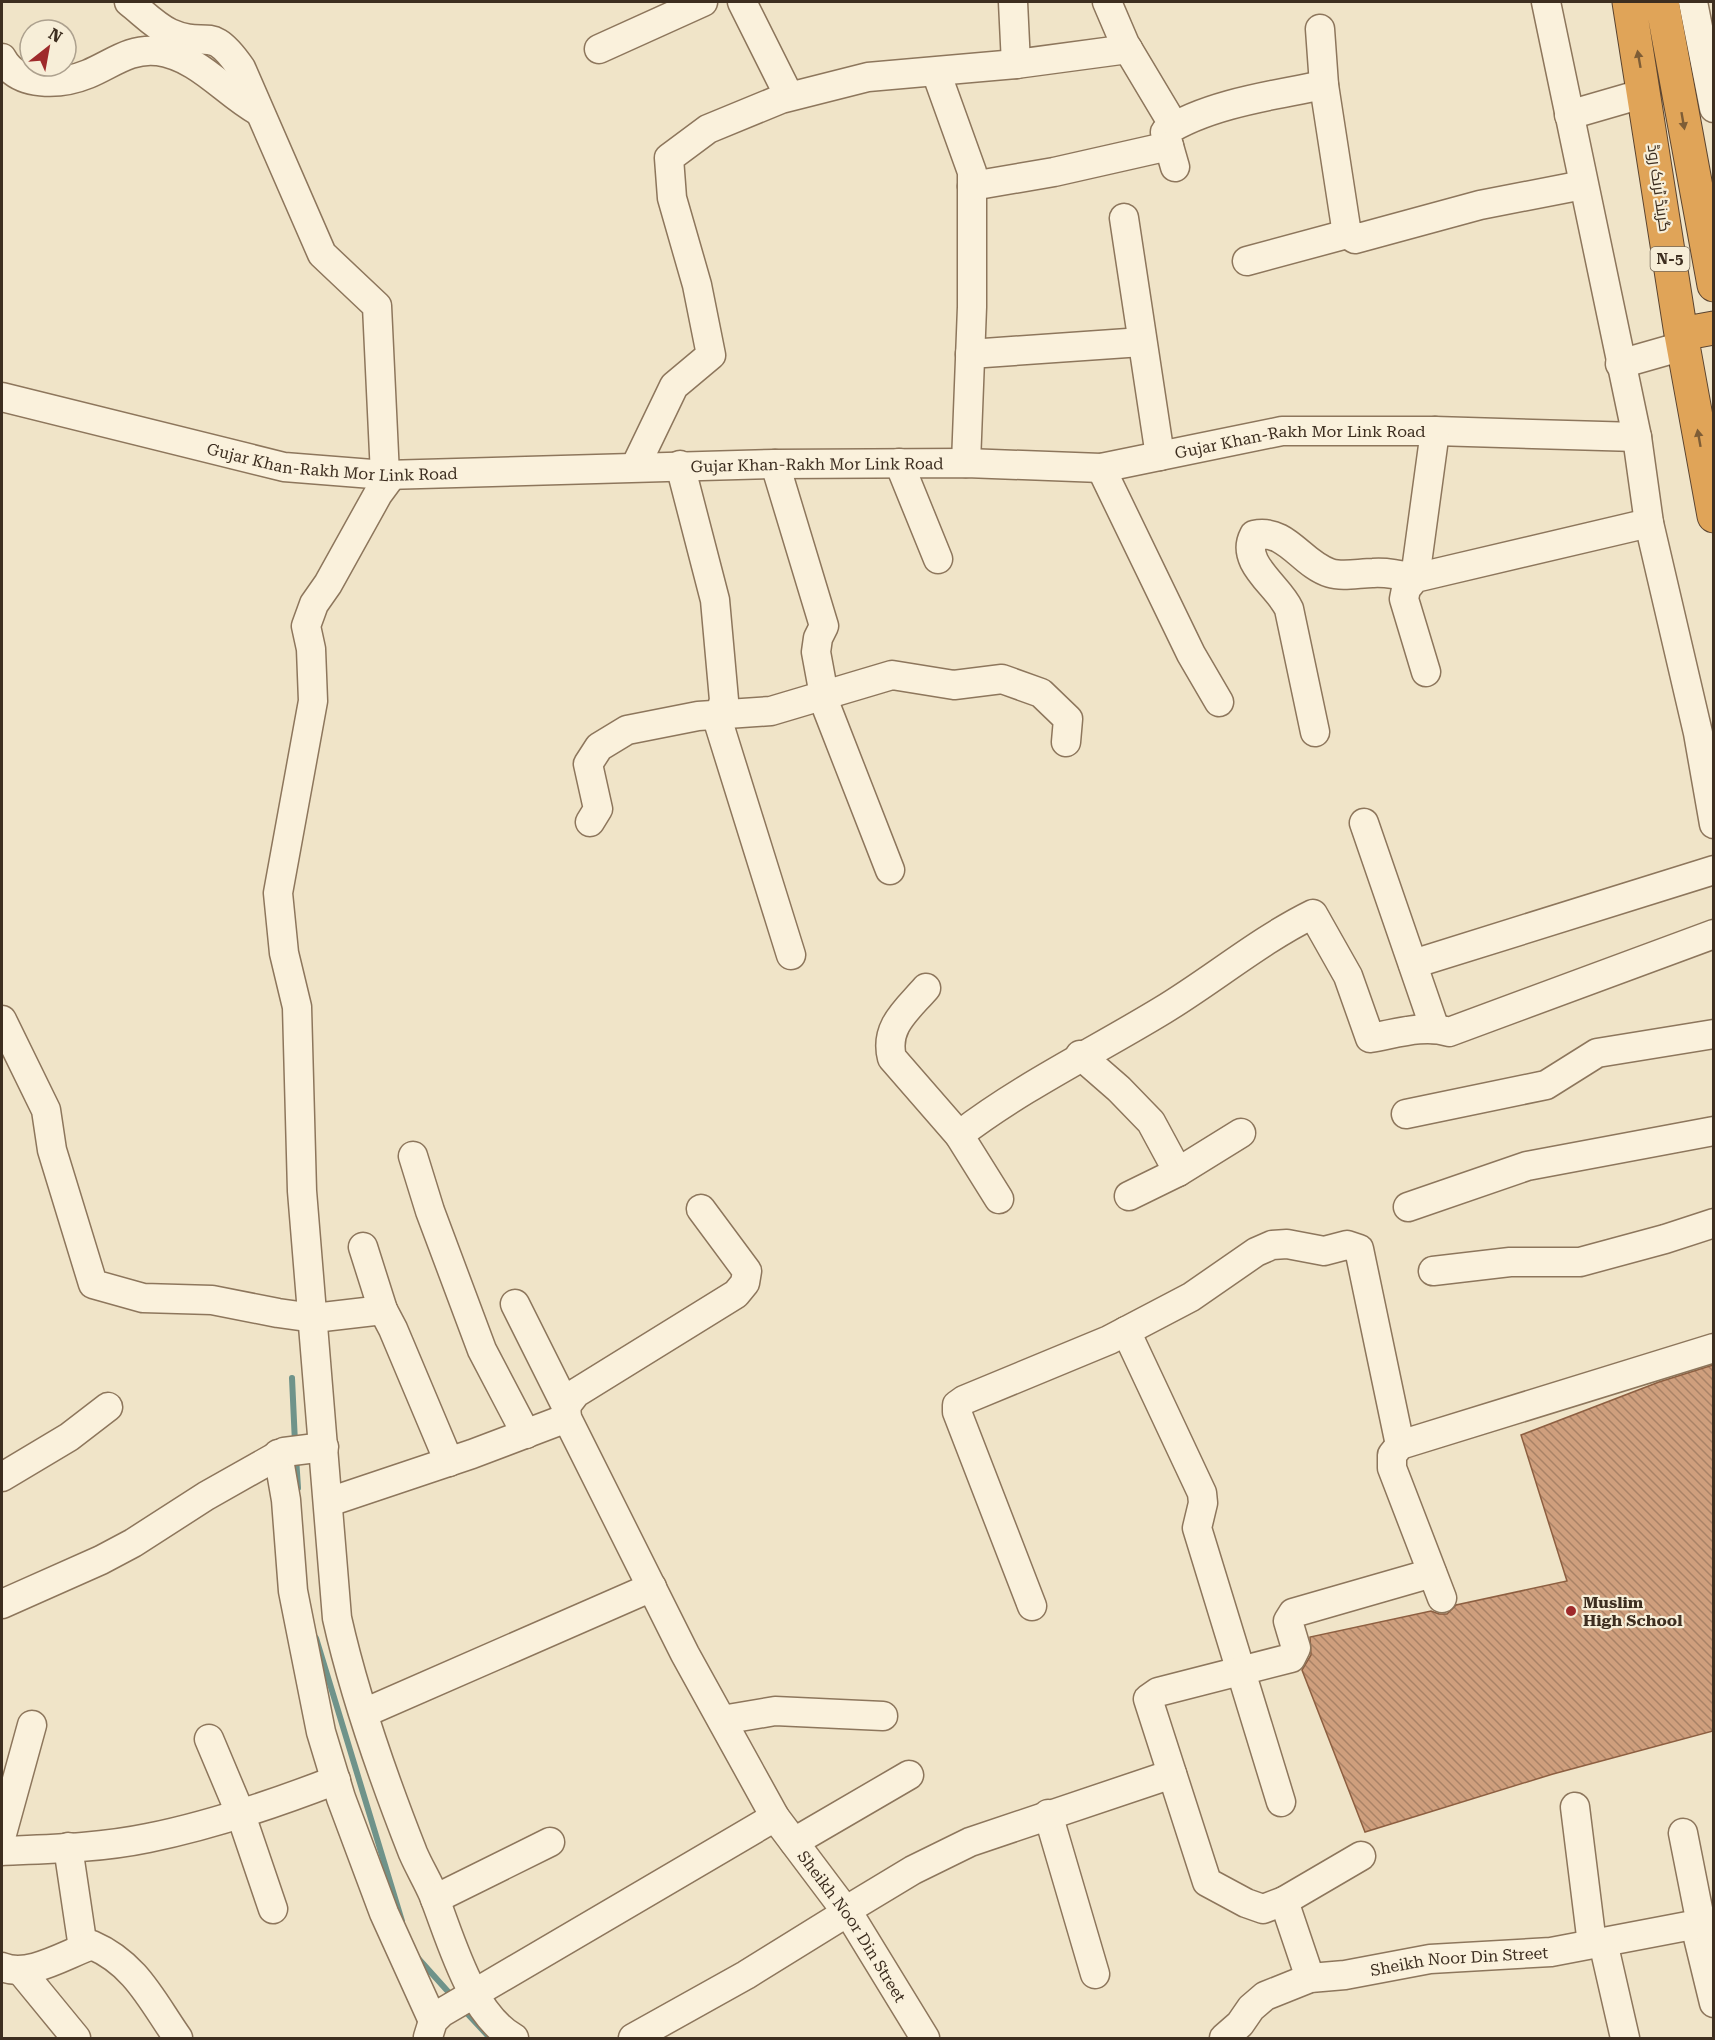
<svg xmlns="http://www.w3.org/2000/svg" width="1715" height="2040" viewBox="0 0 1715 2040" font-family="'Roboto Serif',Cairo,serif">
	<defs>
		<pattern id="building-back-hatch" width="6" height="6" patternUnits="userSpaceOnUse" patternTransform="scale(1.5)"><rect width="6" height="6" fill="#cf9f7d"/><path d="M-1 5l2 2M0 0l6 6M5-1l2 2" fill="none" stroke="#a98266"/></pattern>
	</defs>
	<rect width="100%" height="100%" fill="#f0e4c8"/>
	<g fill="none" stroke-linecap="round" stroke-linejoin="round">
		<path stroke="#6f938a" stroke-width="6" d="M 292,1378 L 295,1443
			M 296,1457 L 298,1488
			M 316,1638 L 402,1921
			M 417,1957 L 452,1996
			M 463,2009 L 490,2038"/>
	</g>
	<path fill="url(#building-back-hatch)" stroke="#8d5f41" stroke-width="1.5" d="M 1713,1365 L 1713,1731 L 1553,1774 L 1365,1832 L 1302,1670 L 1311,1655 L 1310,1637 L 1431,1611 L 1439,1614 L 1447,1614 L 1456,1605 L 1567,1581 L 1521,1435 L 1659,1382 Z"/>
	<g fill="none" stroke-linecap="round" stroke-linejoin="round">
		<defs>
			<g id="minor">
				<path d="M 129,2 C 142,12 155,26 170,33 C 208,50 209,22 241,68 L 322,254 L 377,306 L 385,475"/>
				<path d="M 742,2 L 789,96"/>
				<path d="M 1013,2 L 1016,64"/>
				<path d="M 1107,2 L 1125,44 L 1174,126"/>
				<path d="M 1546,2 L 1637,437 L 1649,523 L 1698,733 L 1714,824"/>
				<path d="M 1693,2 L 1714,108"/>
				<path d="M 1320,29 L 1324,85 L 1347,234 L 1355,239 L 1480,205 L 1583,185"/>
				<path d="M 599,49 L 703,2"/>
				<path d="M 2,58 C 18,88 61,85 88,74 C 112,64 130,48 157,51 C 199,57 224,92 258,111"/>
				<path d="M 936,72 L 972,172 L 972,307 L 966,463"/>
				<path d="M 1569,115 L 1645,93"/>
				<path d="M 1175,167 L 1165,132 C 1208,104 1274,95 1324,85"/>
				<path d="M 972,186 L 1054,172 L 1169,146"/>
				<path d="M 1124,218 L 1160,456"/>
				<path d="M 1247,261 L 1347,234"/>
				<path d="M 970,354 L 1142,342"/>
				<path d="M 1620,364 L 1683,346"/>
				<path id="s1" d="M 2,397 L 284,467 L 385,475 L 775,464 L 966,463 L 1101,468 L 1282,431 L 1435,431 L 1637,437"/>
				<path d="M 899,463 L 938,559"/>
				<path d="M 775,464 L 824,626 L 818,638 L 816,652 L 826,706 L 890,870"/>
				<path d="M 680,465 L 715,600 L 724,700 L 718,721 L 791,955"/>
				<path d="M 635,467 L 674,386 L 711,355 L 697,285 L 672,198 L 669,158 L 708,129 L 781,99 L 868,77 L 1016,64 L 1128,49"/>
				<path d="M 1101,468 L 1191,654 L 1219,702"/>
				<path d="M 392,475 L 378,494 L 328,584 L 314,604 L 306,626 L 311,649 L 313,701 L 278,893 L 284,953 L 297,1007 L 302,1191 L 337,1618 C 355,1698 383,1777 413,1853 C 419,1867 427,1880 433,1894 C 451,1939 470,2013 514,2038"/>
				<path d="M 1426,672 L 1404,599 L 1406,589 L 1415,578 L 1649,523"/>
				<path d="M 1315,732 L 1289,609 C 1279,586 1239,563 1254,535 C 1287,528 1301,564 1330,573 C 1342,577 1360,573 1373,573 C 1387,572 1401,575 1415,578 L 1435,431"/>
				<path d="M 590,822 L 598,809 L 588,764 L 599,747 L 627,730 L 698,716 L 771,711 L 892,675 L 954,685 L 1002,679 L 1041,693 L 1068,719 L 1066,742"/>
				<path d="M 1364,823 L 1435,1029"/>
				<path d="M 1413,964 L 1714,870"/>
				<path d="M 926,988 C 907,1010 884,1027 892,1058 L 959,1135 L 999,1199"/>
				<path d="M 2,1020 L 46,1110 L 52,1150 L 93,1284 L 143,1298 L 212,1300 L 278,1313 L 314,1318 L 383,1310"/>
				<path d="M 1080,1055 L 1119,1089 L 1151,1122 L 1178,1172"/>
				<path d="M 1406,1114 L 1546,1085 L 1597,1053 L 1714,1034"/>
				<path d="M 959,1135 C 1023,1086 1094,1052 1163,1010 C 1214,979 1260,940 1313,914 L 1348,976 L 1370,1038 C 1395,1034 1424,1024 1449,1032 L 1714,934"/>
				<path d="M 413,1156 L 430,1211 L 482,1350 L 526,1434"/>
				<path d="M 1129,1196 L 1178,1172 L 1241,1133"/>
				<path d="M 1408,1207 L 1527,1166 L 1714,1131"/>
				<path d="M 363,1247 L 383,1310 L 393,1329 L 449,1462"/>
				<path d="M 1433,1271 L 1510,1262 L 1580,1262 L 1665,1239 L 1714,1223"/>
				<path id="s2" d="M 515,1304 L 566,1406 L 567,1418 L 685,1654 L 775,1817 L 854,1922 L 925,2038"/>
				<path d="M 1126,1331 L 1202,1493 L 1203,1503 L 1197,1528 L 1281,1802"/>
				<path d="M 566,1406 L 576,1393 L 736,1294 L 745,1283 L 747,1271 L 701,1209"/>
				<path d="M 278,1454 L 286,1500 L 293,1591 L 321,1732 L 341,1798 L 384,1913 L 433,2021"/>
				<path d="M 2,1477 L 69,1437 L 108,1407"/>
				<path d="M 329,1502 L 472,1454 L 567,1418"/>
				<path d="M 1442,1598 L 1392,1468 L 1392,1455 L 1400,1445 L 1714,1348"/>
				<path d="M 2,1604 L 101,1560 L 133,1543 L 206,1496 L 284,1452 L 324,1447"/>
				<path d="M 1032,1606 L 957,1412 L 957,1405 L 964,1400 L 1109,1340 L 1191,1297 L 1256,1252 L 1272,1245 L 1287,1244 L 1324,1251 L 1347,1245 L 1359,1249 L 1400,1445"/>
				<path d="M 364,1713 L 652,1587"/>
				<path d="M 722,1720 L 775,1711 L 883,1716"/>
				<path d="M 209,1739 L 241,1815 L 273,1909"/>
				<path d="M 1575,1807 L 1592,1944"/>
				<path d="M 1048,1814 L 1095,1974"/>
				<path d="M 1683,1833 L 1701,1924"/>
				<path d="M 2,1834 L 32,1725"/>
				<path d="M 794,1842 L 909,1775"/>
				<path d="M 68,1847 L 83,1948"/>
				<path d="M 2,1851 C 50,1849 100,1848 148,1838 C 213,1825 274,1804 336,1780"/>
				<path d="M 435,1899 L 550,1842"/>
				<path d="M 1284,1901 L 1361,1856"/>
				<path d="M 845,1911 L 913,1870 L 970,1842 L 1172,1774"/>
				<path d="M 1695,1925 L 1714,2003"/>
				<path d="M 1603,1942 L 1625,2038"/>
				<path d="M 2,1967 C 29,1978 64,1955 92,1945 C 136,1964 152,2001 178,2038"/>
				<path d="M 21,1971 L 76,2038"/>
				<path d="M 1310,1978 L 1284,1901 L 1263,1909 L 1246,1903 L 1207,1882 L 1148,1699 L 1158,1692 L 1291,1658 L 1296,1648 L 1288,1621 L 1293,1613 L 1432,1573"/>
				<path d="M 428,2037 L 433,2021 L 441,2013 L 775,1817"/>
				<path d="M 633,2038 L 746,1975 L 846,1913"/>
				<path id="s3" d="M 1224,2038 L 1240,2024 L 1251,2008 L 1265,1996 L 1310,1978 L 1345,1975 L 1430,1959 L 1551,1952 L 1714,1921"/>
			</g>
			<path id="highway" d="M 1629,2 L 1681,334 L 1714,516
				M 1662,2 L 1714,285
				M 1681,334 L 1714,328"/>
		</defs>
		<use href="#minor" stroke="#8d765c" stroke-width="31"/>
		<use href="#highway" stroke="#5b4430" stroke-width="35"/>
		<use href="#minor" stroke="#faf1dc" stroke-width="28"/>
		<use href="#highway" stroke="#e0a458" stroke-width="33"/>
	</g>
	<defs><path id="oneway-solid" d="M-6-.8H1V-3.2L6.5 0L1 3.2V.8H-6Z" transform="scale(1.5)"/></defs>
	<g fill="#7e5d36">
		<use href="#oneway-solid" transform="translate(1639 59) rotate(-100)"/>
		<use href="#oneway-solid" transform="translate(1683 121) rotate(80)"/>
		<use href="#oneway-solid" transform="translate(1699 438) rotate(-100)"/>
	</g>
	<circle fill="#9e2a2b" stroke="#f7eed8" stroke-width="2" cx="1571" cy="1611" r="6"/>
	<g text-anchor="middle" dominant-baseline="central" stroke-width="4.5" stroke-linejoin="round" paint-order="stroke">
		<rect fill="#f7eed8" stroke="#756857" stroke-width="1.5" x="1650.5" y="247" width="39" height="24" rx="4.5"/>
		<g font-size="15" font-weight="bold" fill="#3d2e20">
			<text x="1670" y="259">N-5</text>
		</g>
		<g font-size="16" fill="#3d2e20" stroke="#f7eed8">
			<text transform="translate(1659 188) rotate(82)">گرینڈ ٹرنک روڈ</text>
			<text stroke="none"><textPath href="#s1" startOffset="1310">Gujar Khan-Rakh Mor Link Road</textPath></text>
			<text stroke="none"><textPath href="#s1" startOffset="338">Gujar Khan-Rakh Mor Link Road</textPath></text>
			<text stroke="none"><textPath href="#s1" startOffset="824">Gujar Khan-Rakh Mor Link Road</textPath></text>
			<text stroke="none"><textPath href="#s2" startOffset="710">Sheikh Noor Din Street</textPath></text>
			<text stroke="none"><textPath href="#s3" startOffset="258">Sheikh Noor Din Street</textPath></text>
		</g>
		<g font-size="16" font-weight="bold" fill="#3d2e20" stroke="#f7eed8" text-anchor="start">
			<text x="1583" y="1602">Muslim<tspan x="1583" dy="18">High School</tspan></text>
		</g>
	</g>
	<rect width="1715" height="2040" fill="none" stroke="#3d2e20" stroke-width="6"/>
	<g transform="translate(48 48) rotate(31)"><circle r="28" fill="#f7eed8" stroke="#ada18e" stroke-width="1.5"/>
	<path d="M0-4.5L10 22L0 15L-10 22Z" fill="#9e2a2b"/>
	<text y="-9" font-size="16" font-weight="bold" text-anchor="middle" fill="#3d2e20">N</text>
	</g>
</svg>
